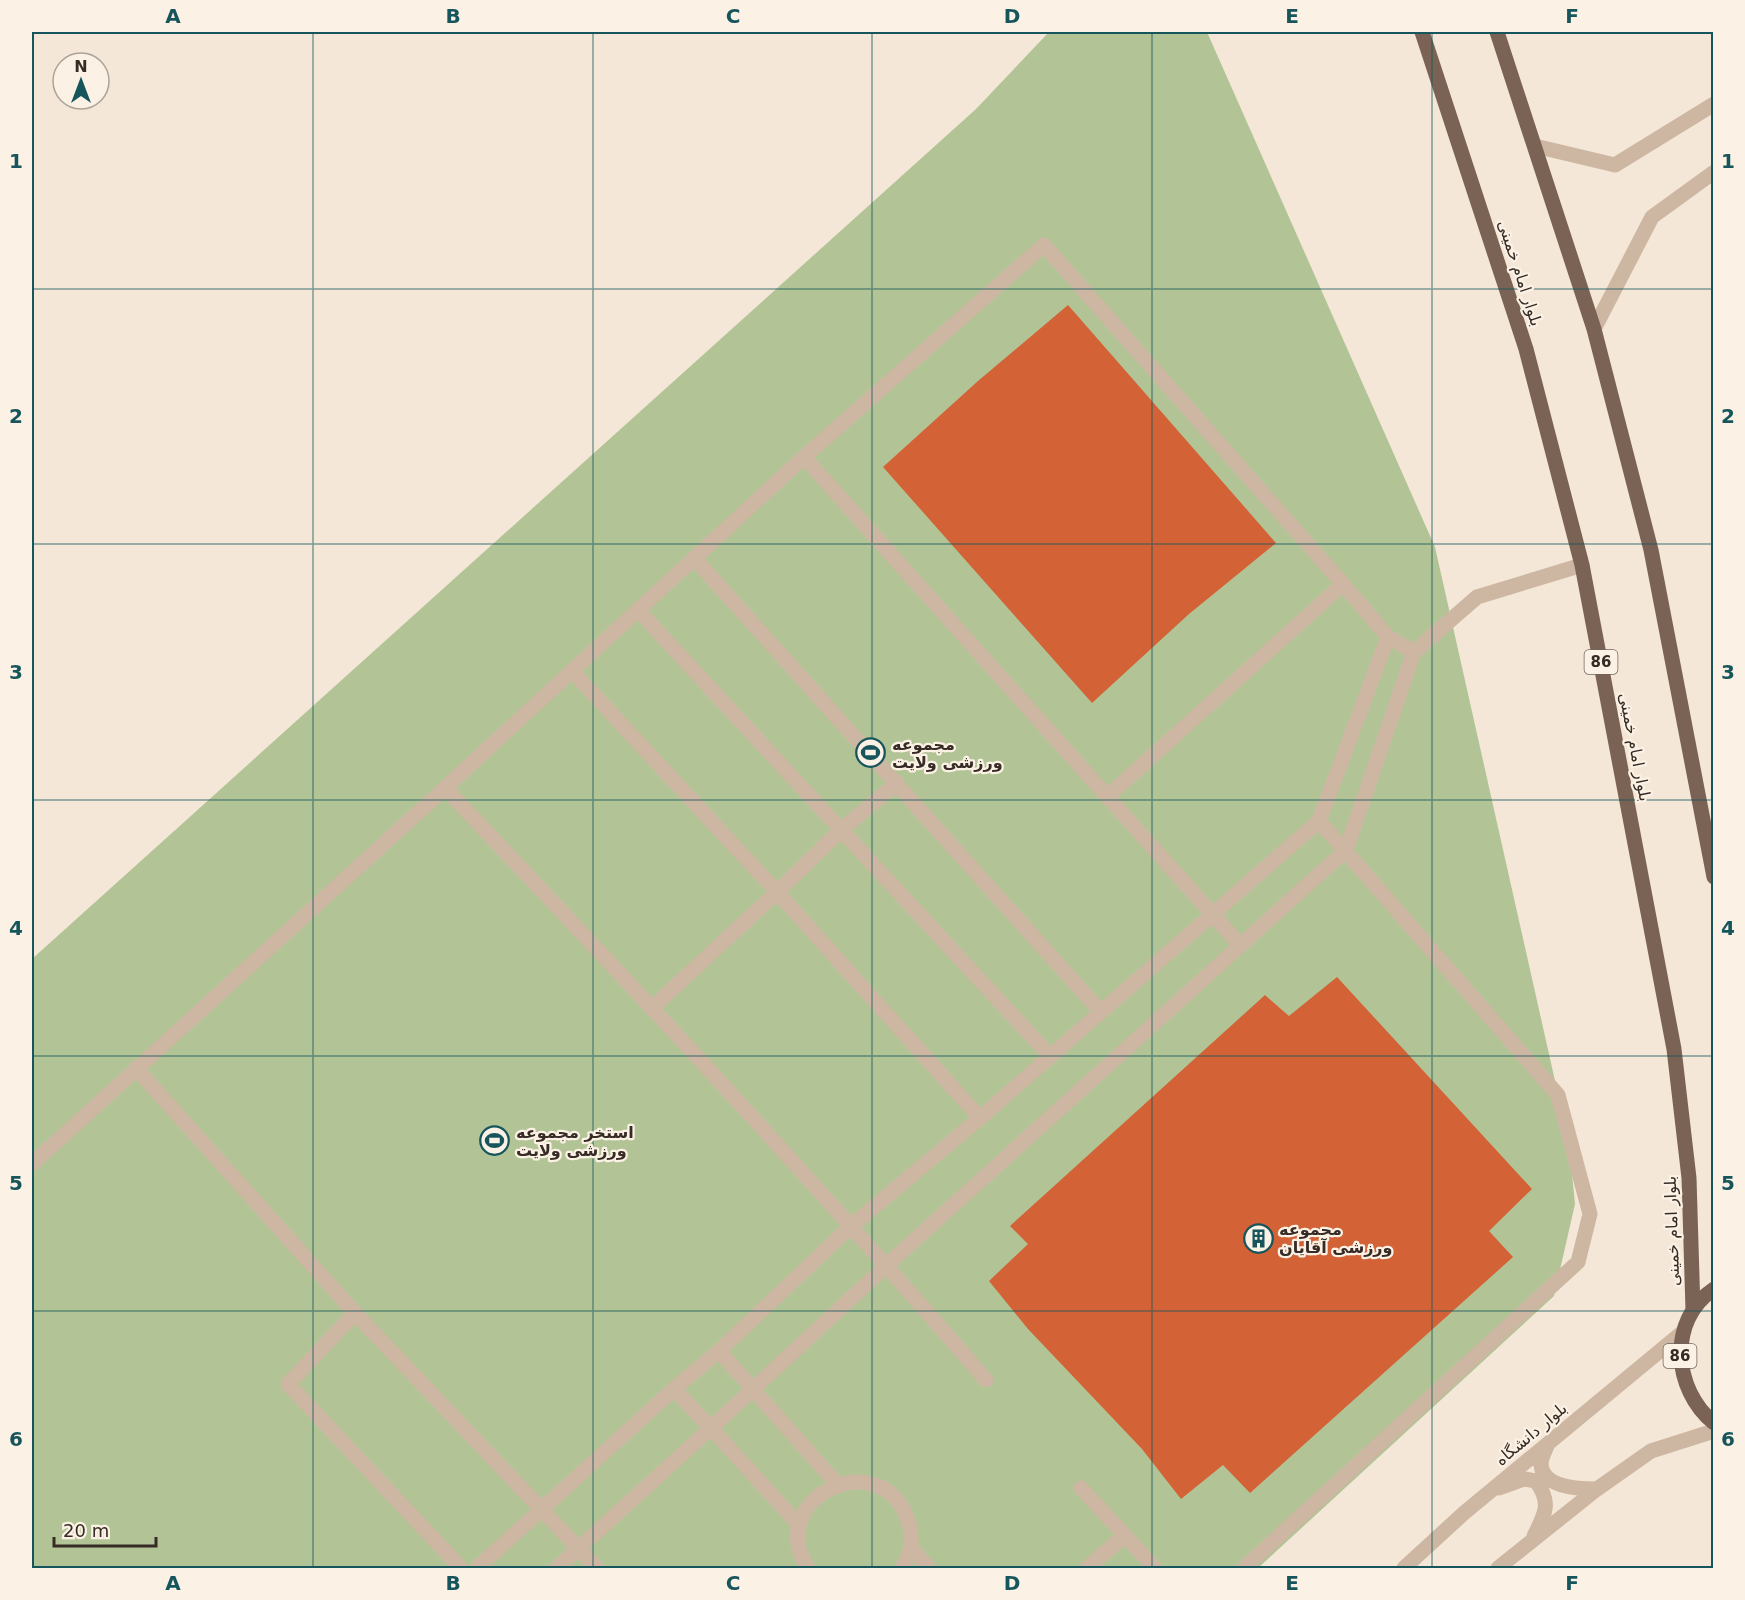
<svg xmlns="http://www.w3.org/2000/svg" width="1745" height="1600" viewBox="0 0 1745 1600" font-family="'DejaVu Sans',Cairo,sans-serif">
	<rect width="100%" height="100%" fill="#f4e7d7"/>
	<path fill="#b2c496" d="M 1049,32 L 1207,32 L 1435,547 L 1569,1143 L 1575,1204 L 1554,1296 L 1258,1568 L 32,1568 L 32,959 L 976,109 Z"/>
	<path fill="#d36236" d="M 1068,305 L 1276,543 L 1189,614 L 1092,703 L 883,467 L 978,381 Z
		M 1337,977 L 1532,1189 L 1489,1231 L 1513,1257 L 1250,1493 L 1223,1465 L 1181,1499 L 1142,1449 L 1028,1329 L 989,1281 L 1028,1244 L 1010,1226 L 1265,995 L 1289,1016 Z"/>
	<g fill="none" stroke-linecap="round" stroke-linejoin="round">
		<path stroke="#cdb7a2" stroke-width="15" d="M 1535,146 L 1615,165 L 1714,104
			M 1594,329 L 1652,217 L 1714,172
			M 804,457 L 1240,945
			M 694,558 L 1101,1012
			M 638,610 L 1050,1056
			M 572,671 L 777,892 L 841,830 L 897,783
			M 1108,796 L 1343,584 L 1388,637 L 1414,652
			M 653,1007 L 777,892 L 980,1118
			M 136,1068 L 355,1313 L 597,1568
			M 32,1164 L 445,788
			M 355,1313 L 288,1384 L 461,1568
			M 719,1351 L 850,1227 L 980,1118 L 1319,821 L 1388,637
			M 986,1380 C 811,1177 629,982 445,788 L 804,457 L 1044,245 L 1343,584
			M 674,1389 L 711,1428 L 887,1265 L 1346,850 L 1414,652 L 1477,597 L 1582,565
			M 1547,1446 C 1545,1451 1541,1458 1541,1464 C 1542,1488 1580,1489 1597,1489
			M 1081,1488 L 1155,1568
			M 1499,1488 L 1524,1479 L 1536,1481 C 1552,1503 1545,1514 1534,1536
			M 911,1548 L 929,1568
			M 477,1568 L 674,1389 L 719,1351 L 837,1484
			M 557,1568 L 711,1428 L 799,1525
			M 808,1568 C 762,1500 880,1441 908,1520 C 913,1535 912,1555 902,1568
			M 1087,1568 L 1124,1536
			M 1244,1568 L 1578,1262 L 1590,1214 L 1558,1095 L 1319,821
			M 1404,1568 L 1464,1513 L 1684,1331
			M 1498,1568 L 1597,1489 L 1651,1451 L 1714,1431"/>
		<path stroke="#7a6354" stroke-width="15" d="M 1422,32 L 1526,349 L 1582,565 L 1674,1049 L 1689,1178 L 1693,1310
			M 1497,32 L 1594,329 L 1651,550 L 1714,877
			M 1714,1289 C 1667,1320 1673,1390 1714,1423"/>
	</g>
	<path fill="none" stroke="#17555c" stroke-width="1.5" stroke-opacity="0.55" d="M 313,32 L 313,1568M 593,32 L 593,1568M 872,32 L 872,1568M 1152,32 L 1152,1568M 1432,32 L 1432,1568M 32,289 L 1714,289M 32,544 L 1714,544M 32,800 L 1714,800M 32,1056 L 1714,1056M 32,1311 L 1714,1311"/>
	<defs>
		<symbol id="stadium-ring" viewBox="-11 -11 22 22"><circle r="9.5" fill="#fbf1e4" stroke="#17555c" stroke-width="1.5"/><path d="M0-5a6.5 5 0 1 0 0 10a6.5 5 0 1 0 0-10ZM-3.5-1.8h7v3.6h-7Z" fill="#17555c"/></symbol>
		<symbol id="building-ring" viewBox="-11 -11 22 22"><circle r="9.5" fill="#fbf1e4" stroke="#17555c" stroke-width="1.5"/><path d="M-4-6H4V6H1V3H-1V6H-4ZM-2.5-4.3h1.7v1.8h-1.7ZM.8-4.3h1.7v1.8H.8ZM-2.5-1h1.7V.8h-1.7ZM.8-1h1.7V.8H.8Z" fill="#17555c"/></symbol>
	</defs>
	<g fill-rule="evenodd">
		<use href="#stadium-ring" x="854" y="736" width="33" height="33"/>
		<use href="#stadium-ring" x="478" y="1124" width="33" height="33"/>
		<use href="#building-ring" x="1242" y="1222" width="33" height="33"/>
	</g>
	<g text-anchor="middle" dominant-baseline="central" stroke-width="4.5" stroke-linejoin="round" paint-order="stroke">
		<g fill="#fbf1e4" stroke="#71665e" stroke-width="1.5">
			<rect x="1584.5" y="650" width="33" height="24" rx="4.5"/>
			<rect x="1663.5" y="1344" width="33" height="24" rx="4.5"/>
		</g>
		<g font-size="15" font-weight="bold" fill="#362b25">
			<text x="1601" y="662">86</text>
			<text x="1680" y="1356">86</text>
		</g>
		<g font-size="16" fill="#362b25" stroke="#fbf1e4">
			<text transform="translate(1520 273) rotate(72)">بلوار امام خمینی</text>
			<text transform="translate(1635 747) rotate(79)">بلوار امام خمینی</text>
			<text transform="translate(1672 1231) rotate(-92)">بلوار امام خمینی</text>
			<text transform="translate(1531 1434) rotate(-40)">بلوار دانشگاه</text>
		</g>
		<g font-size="16" font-weight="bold" fill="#362b25" stroke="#fbf1e4" text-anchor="start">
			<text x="892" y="744">مجموعه<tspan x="892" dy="18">ورزشی ولایت</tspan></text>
			<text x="516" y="1132">استخر مجموعه<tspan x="516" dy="18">ورزشی ولایت</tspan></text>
			<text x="1279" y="1229">مجموعه<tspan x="1279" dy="18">ورزشی آقایان</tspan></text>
		</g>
	</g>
	<rect width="1745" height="1600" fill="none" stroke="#fbf1e4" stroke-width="66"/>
	<g transform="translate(81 81)"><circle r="28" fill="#fbf1e4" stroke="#aca298" stroke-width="1.5"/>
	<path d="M0-4.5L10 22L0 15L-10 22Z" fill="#17555c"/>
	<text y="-9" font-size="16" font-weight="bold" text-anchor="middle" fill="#362b25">N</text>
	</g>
	<path d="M54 1537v9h102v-9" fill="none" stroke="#362b25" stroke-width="3"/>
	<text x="63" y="1537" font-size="18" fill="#362b25" stroke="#fbf1e4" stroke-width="4.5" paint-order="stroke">20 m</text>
	<rect x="33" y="33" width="1679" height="1534" fill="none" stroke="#17555c" stroke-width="2"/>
	<g font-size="20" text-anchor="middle" font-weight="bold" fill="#17555c">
		<text x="173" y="23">A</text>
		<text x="453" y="23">B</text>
		<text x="733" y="23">C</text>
		<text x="1012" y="23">D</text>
		<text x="1292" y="23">E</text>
		<text x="1572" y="23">F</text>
		<text x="16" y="168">1</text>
		<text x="1728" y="168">1</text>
		<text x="16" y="423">2</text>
		<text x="1728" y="423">2</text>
		<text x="16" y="679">3</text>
		<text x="1728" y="679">3</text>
		<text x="16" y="935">4</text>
		<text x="1728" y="935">4</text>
		<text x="16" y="1190">5</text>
		<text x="1728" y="1190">5</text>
		<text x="16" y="1446">6</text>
		<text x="1728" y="1446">6</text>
		<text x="173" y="1590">A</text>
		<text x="453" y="1590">B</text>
		<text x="733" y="1590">C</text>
		<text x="1012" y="1590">D</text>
		<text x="1292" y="1590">E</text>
		<text x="1572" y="1590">F</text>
	</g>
</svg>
